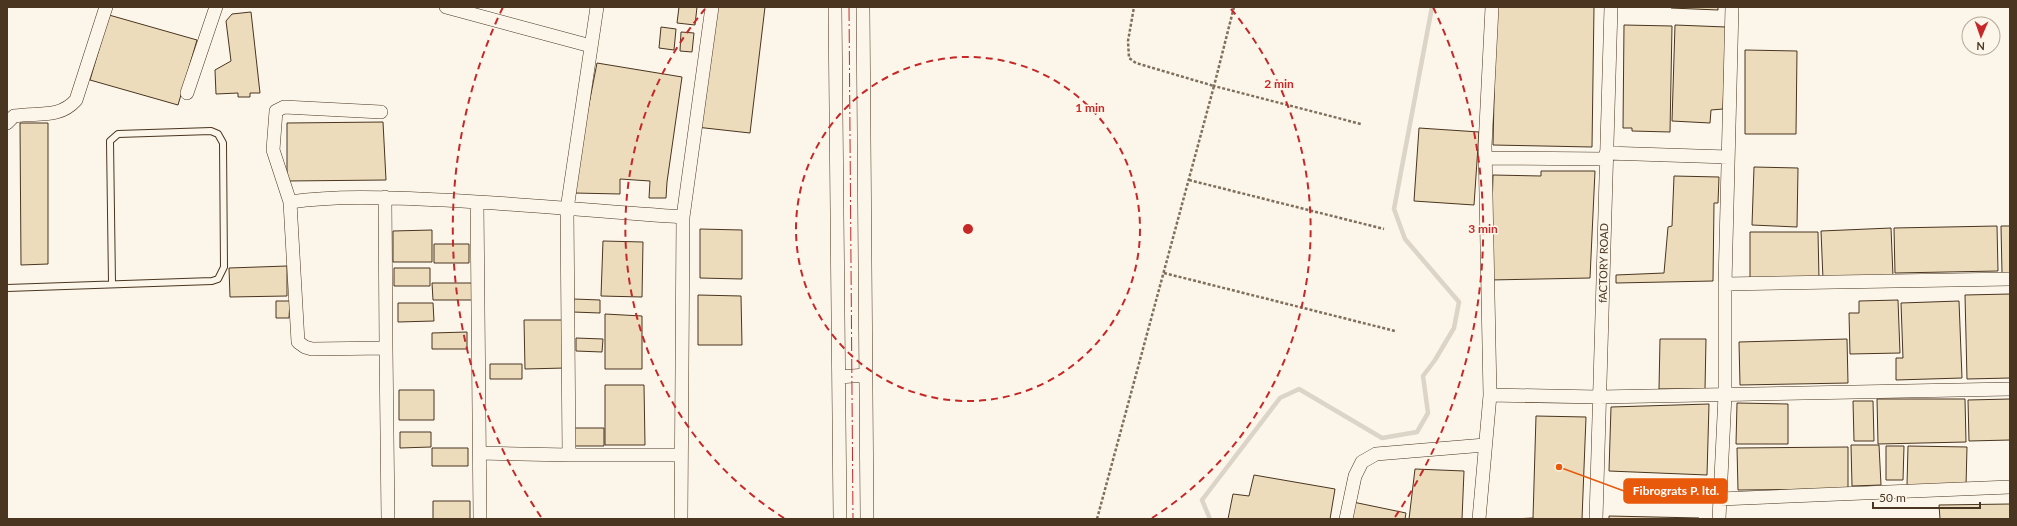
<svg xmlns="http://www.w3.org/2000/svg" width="2017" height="526" viewBox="0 0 2017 526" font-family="Lato,sans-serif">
	<rect width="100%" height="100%" fill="#fbf6e9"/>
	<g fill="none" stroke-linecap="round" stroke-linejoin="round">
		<path stroke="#dcd4c6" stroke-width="4.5" d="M 1210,519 L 1202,500 L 1280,398 L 1299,389 L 1382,438 L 1417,432 L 1428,413 L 1423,376 L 1435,360 L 1454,328 L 1459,302 L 1405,239 L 1394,209 L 1432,7"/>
	</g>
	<path fill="#ecdcbc" stroke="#4a3520" d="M 679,7 L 697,7 L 695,25 L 677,23 Z
		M 718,7 L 765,7 L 750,133 L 696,127 Z
		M 1496,7 L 1594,7 L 1592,147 L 1493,145 Z
		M 1671,7 L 1718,7 L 1718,10 L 1671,8 Z
		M 251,12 L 260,93 L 250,93 L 250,97 L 238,97 L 238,93 L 216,94 L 215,70 L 231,61 L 226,21 L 232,14 Z
		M 109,15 L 197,40 L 178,105 L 90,80 Z
		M 1624,25 L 1672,26 L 1670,132 L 1632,131 L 1632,128 L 1623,128 Z
		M 1675,25 L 1726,27 L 1723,109 L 1711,110 L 1710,123 L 1672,121 Z
		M 661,27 L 676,29 L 674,50 L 659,48 Z
		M 681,32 L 694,33 L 692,52 L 680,51 Z
		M 1745,50 L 1797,51 L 1796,134 L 1745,134 Z
		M 597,63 L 682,77 L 667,182 L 666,198 L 649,198 L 650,181 L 620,179 L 620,194 L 574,193 L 575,176 Z
		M 383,122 L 386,180 L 287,181 L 287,123 Z
		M 20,123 L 48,123 L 48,264 L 21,265 Z
		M 1419,128 L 1479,132 L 1474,205 L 1414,201 Z
		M 1754,167 L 1798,168 L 1797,227 L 1752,225 Z
		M 1541,171 L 1595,171 L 1590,278 L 1490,280 L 1493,175 L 1541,176 Z
		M 1674,176 L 1719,177 L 1718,203 L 1714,203 L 1713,281 L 1616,283 L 1616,275 L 1664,273 L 1668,227 L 1672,226 Z
		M 1997,226 L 1998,271 L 1895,273 L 1894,228 Z
		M 2001,226 L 2010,226 L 2010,273 L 2002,273 Z
		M 1891,228 L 1893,276 L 1823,279 L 1821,231 Z
		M 700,229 L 742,230 L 742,279 L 700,278 Z
		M 432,230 L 432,262 L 393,262 L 393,231 Z
		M 1750,232 L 1818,232 L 1819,279 L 1750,279 Z
		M 603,241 L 643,242 L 642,297 L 601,296 Z
		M 434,244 L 469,244 L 469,263 L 434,263 Z
		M 287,266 L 287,296 L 230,297 L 229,268 Z
		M 394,268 L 430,268 L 430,286 L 394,286 Z
		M 432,283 L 473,283 L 473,300 L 433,300 Z
		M 2010,294 L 2010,378 L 1967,379 L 1965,295 Z
		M 698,295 L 741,296 L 742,345 L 698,345 Z
		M 574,299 L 600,300 L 600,313 L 573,312 Z
		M 1898,300 L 1900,353 L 1850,354 L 1849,313 L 1859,313 L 1859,301 Z
		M 276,301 L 290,301 L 289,318 L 276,318 Z
		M 1959,301 L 1962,378 L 1896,380 L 1896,358 L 1903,358 L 1901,303 Z
		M 398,303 L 433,303 L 434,321 L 398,322 Z
		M 605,314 L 642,316 L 642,369 L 605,369 Z
		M 524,320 L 565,320 L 565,368 L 525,369 Z
		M 467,332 L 467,349 L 432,349 L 432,333 Z
		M 576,338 L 603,339 L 602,352 L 576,351 Z
		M 1660,339 L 1706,339 L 1705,389 L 1659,389 Z
		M 1847,339 L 1848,383 L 1740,385 L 1739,342 Z
		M 490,364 L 522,364 L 522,379 L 490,379 Z
		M 605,385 L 644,385 L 645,445 L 605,445 Z
		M 399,390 L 434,390 L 434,420 L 399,420 Z
		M 1877,399 L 1965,399 L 1966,442 L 1878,444 Z
		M 2010,399 L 2010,440 L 1969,441 L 1968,400 Z
		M 1853,401 L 1873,401 L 1874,441 L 1854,441 Z
		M 1737,403 L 1788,404 L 1788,444 L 1736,444 Z
		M 1709,404 L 1707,475 L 1609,471 L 1611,407 Z
		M 1536,416 L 1586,417 L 1582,519 L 1513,519 L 1533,518 Z
		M 574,428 L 604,428 L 604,446 L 574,446 Z
		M 400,432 L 431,432 L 431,447 L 400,448 Z
		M 1851,445 L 1879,445 L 1881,485 L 1852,486 Z
		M 1886,446 L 1904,446 L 1903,480 L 1886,480 Z
		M 1908,446 L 1967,447 L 1966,486 L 1907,485 Z
		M 1848,447 L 1848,489 L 1738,490 L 1737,448 Z
		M 432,448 L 468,448 L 468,466 L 432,466 Z
		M 1415,469 L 1464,471 L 1462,519 L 1409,519 Z
		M 1254,475 L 1335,489 L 1330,519 L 1228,519 L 1233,494 L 1249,496 Z
		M 433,501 L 470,501 L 470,519 L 433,519 Z
		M 1353,502 L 1406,513 L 1405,519 L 1349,519 Z
		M 2010,504 L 2010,519 L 1940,519 L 1939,505 Z
		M 1609,516 L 1699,518 L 1699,519 L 1609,519 Z"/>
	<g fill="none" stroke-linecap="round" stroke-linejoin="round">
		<defs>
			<path id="service" d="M 7,288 L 212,281 L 218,279 L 224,267 L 223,143 L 218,134 L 211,131 L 118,134 L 110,141 L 112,283"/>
			<path id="minor" d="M 446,7 L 591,46
				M 835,7 L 840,519
				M 863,7 L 867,519
				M 187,93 L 216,7
				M 7,123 L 14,116 C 38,112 59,119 76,100 L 106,7
				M 1606,153 L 1728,157
				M 1485,158 L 1606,159
				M 385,197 L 386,348
				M 290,202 L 273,150 L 276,111 L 284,107 L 381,112
				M 477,202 L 480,519
				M 683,217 L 712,7
				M 1725,284 L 1732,7
				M 839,377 L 866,375
				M 1490,395 L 1485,146 L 1492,7
				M 480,453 L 569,455 L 567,209 L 597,7
				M 569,455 L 681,455
				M 1720,499 L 2010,487
				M 388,519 L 386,348 L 312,349 L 305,347 L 298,342 L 290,202 C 341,195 393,198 444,200 C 524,204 604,212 683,217 L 681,519
				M 1346,519 L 1355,476 L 1362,462 L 1376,454 L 1485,445
				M 1479,519 L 1490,395 L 1599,397 L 2010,389
				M 1596,519 L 1611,7
				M 1719,519 L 1725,395 L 1725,284 L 2010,279"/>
		</defs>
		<use href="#service" stroke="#4a3520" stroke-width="8"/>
		<use href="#minor" stroke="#4a3520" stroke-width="14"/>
		<path stroke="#7f6f5c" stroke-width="2.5" stroke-dasharray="3 2" stroke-linecap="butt" d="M 1234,7 L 1214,86 L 1361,124
			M 1189,180 L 1384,229
			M 1164,273 L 1395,331
			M 1097,519 L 1214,86 L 1136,63 L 1129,58 L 1128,41 L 1134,7"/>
		<use href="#service" stroke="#fbf6e9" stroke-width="6"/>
		<use href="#minor" stroke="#fbf6e9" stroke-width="13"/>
		<path stroke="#c62828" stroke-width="1" stroke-dasharray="14 3 2 3" stroke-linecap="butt" d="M 849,7 L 853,519"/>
	</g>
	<g fill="none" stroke="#c62828" stroke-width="2" stroke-dasharray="7 5">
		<circle cx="968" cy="229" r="172"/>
		<path d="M784 518A343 343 0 0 1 705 9M1231 9A343 343 0 0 1 1152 518"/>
		<path d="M541 517A515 515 0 0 1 503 7M1433 7A515 515 0 0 1 1395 517"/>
	</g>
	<g text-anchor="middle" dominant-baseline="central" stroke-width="3" stroke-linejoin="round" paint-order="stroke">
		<g font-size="11" fill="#4a3520" stroke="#fbf6e9">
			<text transform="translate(1603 263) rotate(-89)">fACTORY ROAD</text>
		</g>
	</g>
	<circle cx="968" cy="229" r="6" fill="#c62828" stroke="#fbf6e9" stroke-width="2"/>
	<g font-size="12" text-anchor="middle" font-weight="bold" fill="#c62828" stroke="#fbf6e9" stroke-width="3" stroke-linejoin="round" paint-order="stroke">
		<text x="1279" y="88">2 min</text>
		<text x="1090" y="112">1 min</text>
		<text x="1483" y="233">3 min</text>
	</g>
	<path fill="none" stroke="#e8590c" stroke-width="1.5" d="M1559 467L1624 491"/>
	<circle fill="#e8590c" stroke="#fbf6e9" stroke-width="1.5" cx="1559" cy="467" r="4"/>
	<rect fill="#e8590c" stroke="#e8590c" stroke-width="1.5" x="1624" y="479" width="103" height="24" rx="4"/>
	<g font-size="12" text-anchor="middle" font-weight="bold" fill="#fff">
		<text x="1676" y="495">Fibrograts P. ltd.</text>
	</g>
	<rect width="2017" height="526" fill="none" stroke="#4a3520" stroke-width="16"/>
	<g transform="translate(1981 36) rotate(182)"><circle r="19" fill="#fbf6e9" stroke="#b4a999"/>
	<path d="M0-3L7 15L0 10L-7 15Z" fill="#c62828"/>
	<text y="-6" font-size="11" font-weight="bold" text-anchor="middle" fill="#4a3520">N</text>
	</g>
	<path d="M1873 502v6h107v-6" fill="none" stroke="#4a3520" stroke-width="2"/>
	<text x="1879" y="502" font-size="12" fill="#4a3520" stroke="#fbf6e9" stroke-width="3" paint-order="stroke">50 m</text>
</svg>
